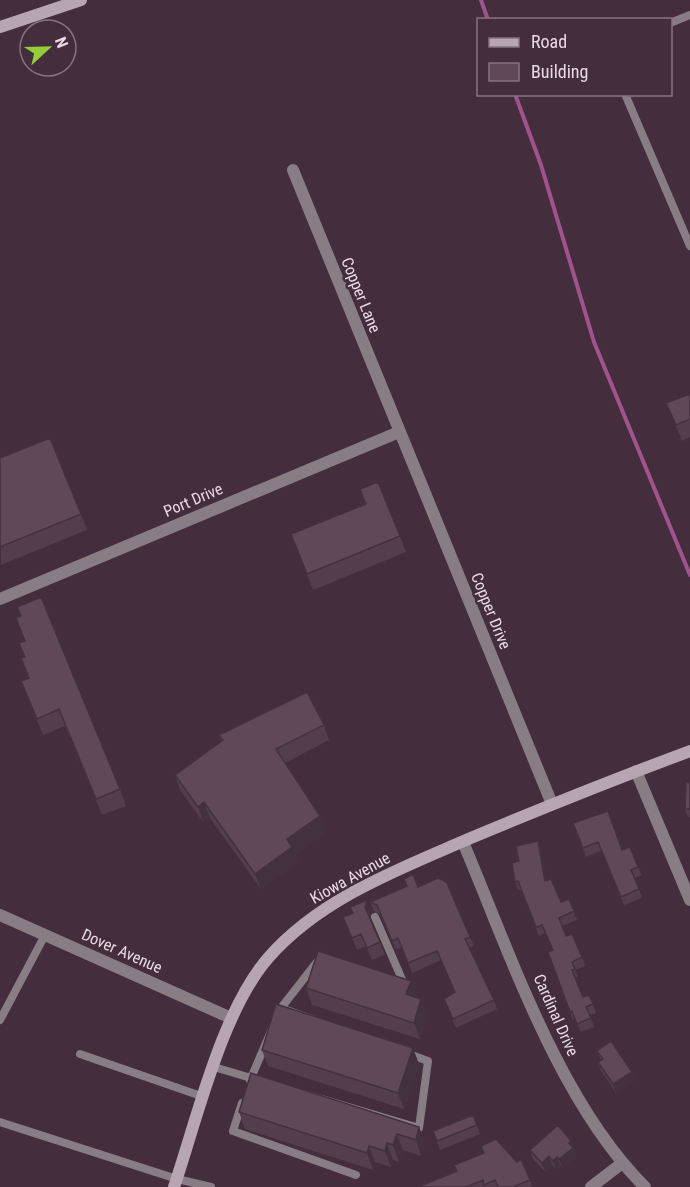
<svg xmlns="http://www.w3.org/2000/svg" width="690" height="1187" viewBox="0 0 690 1187" font-family="'Roboto Condensed',sans-serif">
	<rect width="100%" height="100%" fill="#442e3e"/>
	<g fill="none" stroke-linecap="round" stroke-linejoin="round">
		<path stroke="#a0538d" stroke-width="4" d="M 481,0 L 488,20
			M 515,94 L 541,165 L 594,342 L 690,575"/>
		<path stroke="#897d85" stroke-width="8" d="M 670,23 L 690,15
			M 625,94 L 690,246
			M 375,917 L 404,984 L 400,983
			M 281,1008 L 428,1061 L 419,1128 L 251,1078 Z
			M 281,1008 L 317,962
			M 0,1020 L 45,935
			M 80,1054 L 204,1097
			M 214,1067 L 251,1078 L 250,1080
			M 242,1103 L 233,1131 L 356,1175
			M 0,1122 L 177,1179 L 211,1187"/>
		<path stroke="#897d85" stroke-width="12" d="M 293,170 L 552,804
			M 0,599 L 399,432
			M 636,771 L 690,900
			M 463,842 C 510,953 559,1102 645,1187
			M 0,915 L 231,1018
			M 591,1187 L 621,1164"/>
		<path stroke="#b8a5b2" stroke-width="12" d="M 0,27 L 81,0
			M 174,1187 C 197,1119 222,1010 269,957 C 320,899 397,870 466,840 C 540,809 615,779 690,751"/>
	</g>
	<path fill="#533e4d" d="M 690,394 L 690,437 L 682,441 L 666,403 Z
		M 0,458 L 81,514 L 87,530 L 1,565 Z
		M 360,489 L 400,536 L 406,552 L 313,590 L 291,534 L 365,504 Z
		M 16,618 L 120,789 L 126,806 L 102,815 L 65,726 L 43,735 L 21,681 L 28,678 L 21,658 L 24,657 L 19,643 L 25,641 Z
		M 324,725 L 329,740 L 285,763 L 326,832 L 295,854 L 298,862 L 261,889 L 210,818 L 203,822 L 180,790 L 175,775 L 221,741 L 219,735 Z
		M 690,783 L 690,817 L 688,817 L 685,809 Z
		M 573,823 L 622,850 L 638,867 L 642,875 L 635,878 L 642,898 L 624,905 L 601,851 L 586,857 Z
		M 538,841 L 541,850 L 546,881 L 561,902 L 569,899 L 577,920 L 562,926 L 566,936 L 582,957 L 585,966 L 575,970 L 578,977 L 575,978 L 583,997 L 593,1004 L 596,1013 L 590,1015 L 594,1027 L 581,1032 L 575,1019 L 573,1020 L 548,952 L 552,950 L 545,933 L 539,936 L 521,890 L 518,890 L 515,882 L 519,861 Z
		M 418,887 L 470,937 L 474,946 L 469,948 L 494,1000 L 497,1009 L 456,1028 L 444,999 L 454,992 L 441,960 L 412,973 L 402,947 L 396,950 L 381,915 L 374,911 L 370,902 Z
		M 372,912 L 370,918 L 385,955 L 372,960 L 366,946 L 357,950 L 343,917 Z
		M 306,988 L 416,998 L 427,1016 L 420,1039 L 312,1005 Z
		M 262,1050 L 419,1064 L 404,1109 L 268,1066 Z
		M 597,1051 L 632,1072 L 635,1080 L 616,1093 L 601,1071 L 598,1062 L 601,1060 Z
		M 239,1112 L 419,1127 L 425,1143 L 421,1156 L 403,1150 L 399,1162 L 393,1160 L 391,1167 L 375,1162 L 373,1170 L 245,1129 Z
		M 473,1115 L 480,1134 L 440,1150 L 433,1131 Z
		M 571,1141 L 576,1156 L 562,1168 L 560,1165 L 556,1169 L 552,1165 L 545,1172 L 533,1159 L 530,1150 Z
		M 456,1171 L 530,1180 L 532,1187 L 418,1187 Z"/>
	<path fill="#43323e" d="M 204,802 L 210,818 L 203,822 L 198,807 Z
		M 320,816 L 326,832 L 295,854 L 298,862 L 261,889 L 255,874 L 287,839 Z
		M 538,841 L 541,850 L 548,890 L 545,881 Z
		M 367,900 L 372,912 L 369,919 L 365,907 Z
		M 411,981 L 417,997 L 406,994 Z
		M 421,999 L 427,1016 L 420,1039 L 414,1023 Z
		M 413,1048 L 419,1064 L 404,1109 L 398,1093 Z
		M 632,1072 L 635,1080 L 616,1093 L 613,1084 Z
		M 419,1127 L 425,1143 L 421,1156 L 416,1140 Z
		M 397,1134 L 403,1150 L 399,1162 L 393,1145 Z
		M 571,1141 L 576,1156 L 562,1168 L 559,1159 L 569,1143 Z
		M 387,1143 L 393,1160 L 391,1167 L 385,1151 Z
		M 369,1146 L 375,1162 L 373,1170 L 367,1153 Z
		M 549,1156 L 552,1165 L 545,1172 L 542,1163 Z
		M 557,1157 L 560,1165 L 556,1169 L 553,1161 Z"/>
	<path fill="#604859" stroke="#43323e" stroke-width="1.5" d="M 690,394 L 690,419 L 676,425 L 666,403 Z
		M 50,438 L 81,514 L 0,547 L 0,458 Z
		M 378,482 L 400,536 L 307,574 L 291,534 L 366,504 L 360,489 Z
		M 41,597 L 120,789 L 96,799 L 59,709 L 37,719 L 21,681 L 29,678 L 21,658 L 25,657 L 19,643 L 25,641 L 16,618 L 21,616 L 17,607 Z
		M 307,692 L 324,725 L 276,749 L 320,816 L 287,839 L 292,847 L 255,874 L 204,802 L 198,807 L 175,775 L 223,740 L 219,735 Z
		M 686,782 L 690,783 L 690,809 L 685,809 Z
		M 608,811 L 622,850 L 630,847 L 638,867 L 631,870 L 639,889 L 621,897 L 598,842 L 583,848 L 573,823 Z
		M 538,841 L 545,881 L 551,879 L 561,902 L 569,899 L 574,911 L 559,918 L 566,936 L 572,934 L 582,957 L 572,962 L 575,969 L 572,970 L 583,997 L 589,995 L 593,1004 L 586,1007 L 591,1018 L 577,1024 L 572,1011 L 570,1012 L 548,952 L 553,950 L 542,925 L 536,927 L 518,881 L 515,882 L 512,863 L 519,861 L 516,846 Z
		M 413,874 L 418,887 L 438,878 L 443,880 L 447,883 L 470,937 L 465,939 L 494,1000 L 453,1019 L 444,999 L 455,992 L 437,951 L 408,963 L 398,938 L 392,941 L 377,905 L 370,902 L 407,886 L 404,879 Z
		M 367,900 L 365,907 L 380,942 L 367,948 L 361,934 L 352,938 L 343,917 L 353,913 L 350,907 Z
		M 318,951 L 411,981 L 406,994 L 421,999 L 414,1023 L 306,988 Z
		M 276,1004 L 413,1048 L 398,1093 L 262,1050 Z
		M 611,1041 L 632,1072 L 613,1084 L 598,1062 L 603,1059 L 597,1051 Z
		M 251,1073 L 419,1127 L 416,1140 L 397,1134 L 393,1145 L 387,1143 L 385,1151 L 369,1146 L 367,1153 L 239,1112 Z
		M 473,1115 L 477,1125 L 437,1141 L 433,1131 Z
		M 558,1125 L 571,1141 L 569,1143 L 573,1148 L 559,1159 L 557,1157 L 553,1161 L 549,1156 L 542,1163 L 530,1150 Z
		M 496,1139 L 517,1162 L 521,1159 L 530,1180 L 513,1187 L 498,1187 L 495,1180 L 484,1185 L 483,1180 L 466,1187 L 418,1187 L 457,1171 L 454,1165 L 484,1153 L 481,1146 Z"/>
	<g text-anchor="middle" dominant-baseline="central" stroke-width="5" stroke-linejoin="round" paint-order="stroke">
		<g font-size="16" fill="#e9dbe4" stroke="#442e3e">
			<text transform="translate(361 295) rotate(68)">Copper Lane</text>
			<text transform="translate(193 500) rotate(-23)">Port Drive</text>
			<text transform="translate(491 611) rotate(68)">Copper Drive</text>
			<text transform="translate(350 878) rotate(-29)">Kiowa Avenue</text>
			<text transform="translate(122 951) rotate(24)">Dover Avenue</text>
			<text transform="translate(556 1015) rotate(66)">Cardinal Drive</text>
		</g>
	</g>
	<rect x="477" y="18" width="195" height="78" fill="#442e3e" stroke="#867380" stroke-width="1.5"/>
	<rect x="489" y="38" width="30" height="9" fill="#b8a5b2" stroke="#867380" stroke-width="1.5"/>
	<text x="531" y="48" font-size="18" fill="#e9dbe4">Road</text>
	<rect x="489" y="63" width="30" height="18" fill="#604859" stroke="#867380" stroke-width="1.5"/>
	<text x="531" y="78" font-size="18" fill="#e9dbe4">Building</text>
	<g transform="translate(48 48) rotate(68)"><circle r="28" fill="#442e3e" stroke="#867380" stroke-width="1.5"/>
	<path d="M0-4.5L10 22L0 15L-10 22Z" fill="#96cc39"/>
	<text y="-9" font-size="16" font-weight="bold" text-anchor="middle" fill="#e9dbe4">N</text>
	</g>
</svg>
